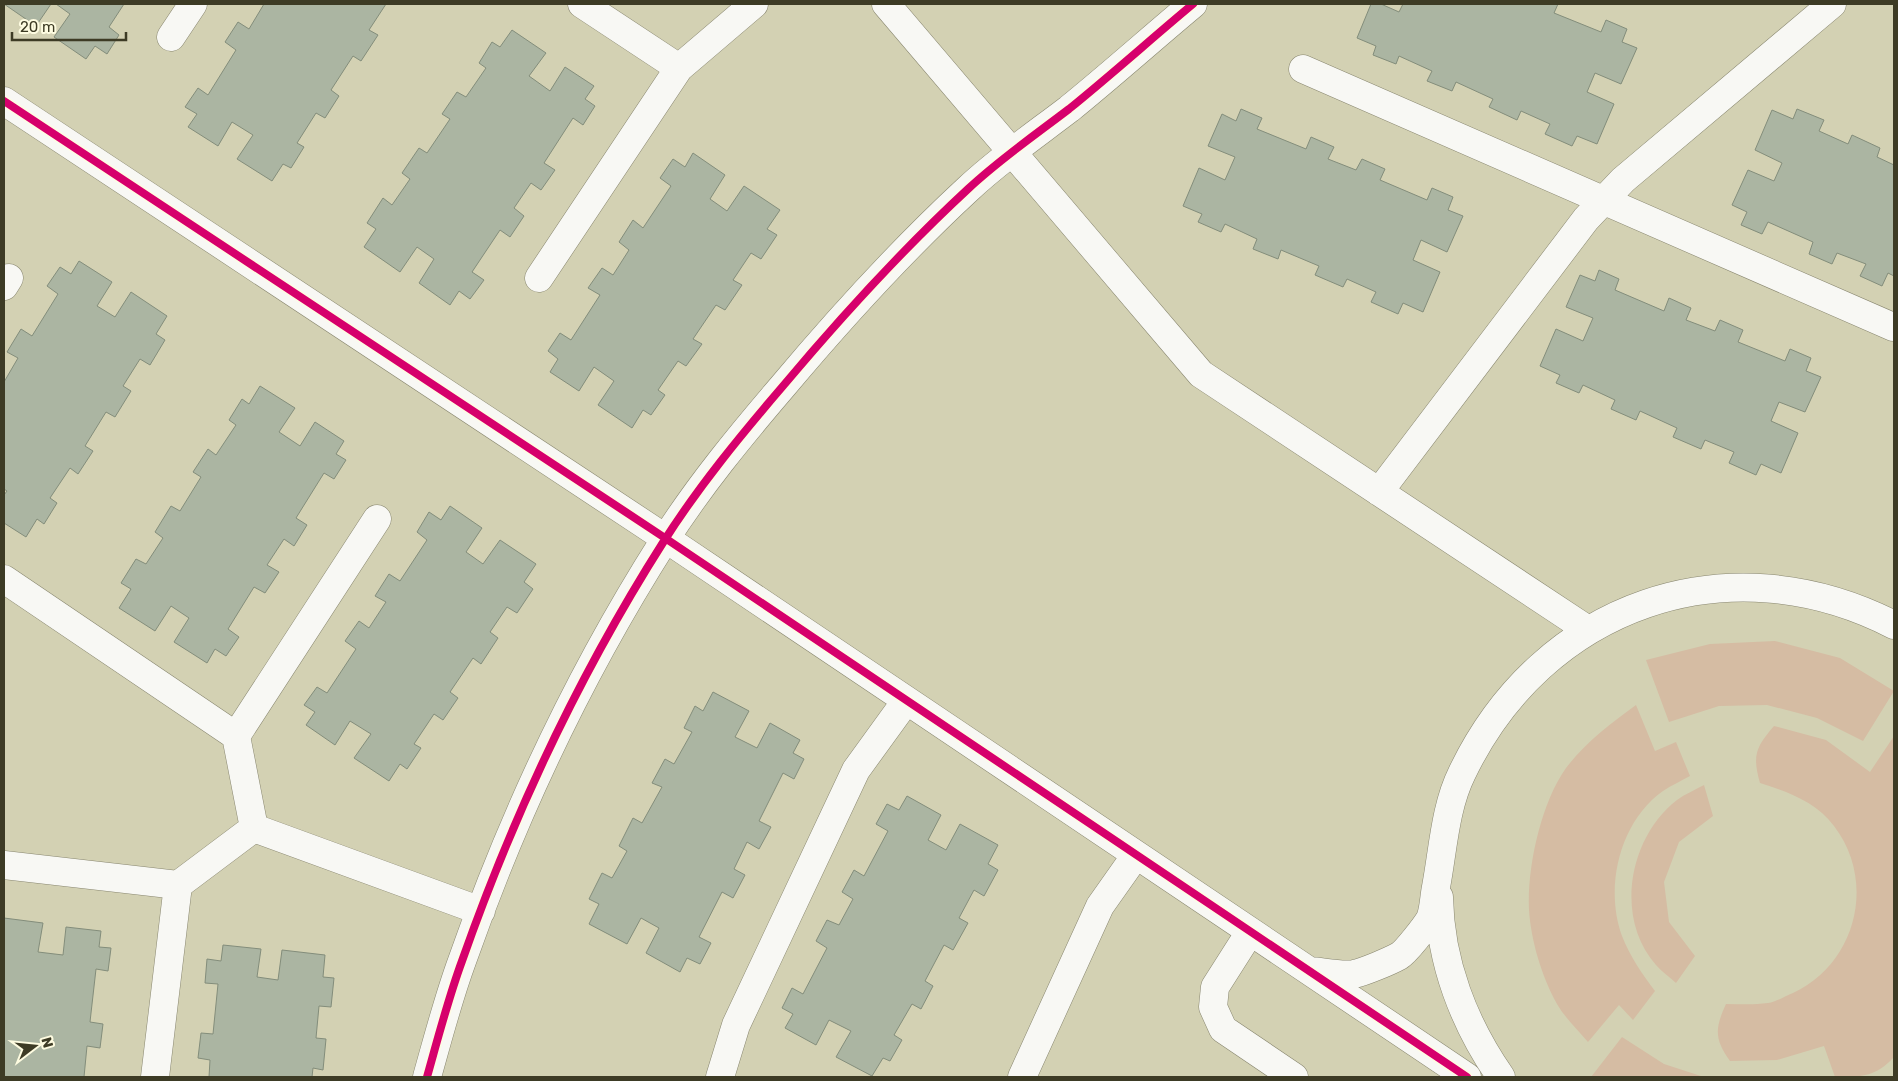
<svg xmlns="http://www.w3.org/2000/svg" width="1898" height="1081" viewBox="0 0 1898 1081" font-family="Rubik,sans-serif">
	<rect width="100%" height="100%" fill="#d3d1b3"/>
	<path fill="#d5bca3" d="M 1775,641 L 1840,658 L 1894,691 L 1863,741 L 1817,718 L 1767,705 L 1719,706 L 1669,722 L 1646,660 L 1710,644 Z
		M 1636,705 L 1655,751 L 1676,742 L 1690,776 C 1681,781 1672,785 1663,791 C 1620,821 1604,887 1622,936 C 1630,956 1642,974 1655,991 L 1633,1020 L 1619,1005 L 1588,1042 C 1578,1030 1565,1018 1557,1004 C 1542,977 1531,941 1529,910 C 1527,867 1541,803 1566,768 C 1586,742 1610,724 1636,705 Z
		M 1774,726 L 1826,740 L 1870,772 L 1894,736 L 1894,1057 C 1876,1077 1861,1077 1835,1077 L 1824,1046 L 1777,1060 L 1730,1061 C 1714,1039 1715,1028 1726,1004 C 1740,1004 1754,1005 1768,1003 C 1776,1002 1785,996 1793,993 C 1856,964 1877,882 1834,826 C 1816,802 1788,792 1760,783 C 1752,755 1756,747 1774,726 Z
		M 1704,785 L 1713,816 L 1679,842 L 1664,882 L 1669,922 L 1695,956 L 1676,983 C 1670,977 1662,972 1656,965 C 1614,918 1629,837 1677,800 C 1685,794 1695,790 1704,785 Z
		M 1622,1037 L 1664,1064 L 1704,1077 L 1591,1077 Z"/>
	<path fill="#abb5a2" stroke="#838d7b" d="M 4,4 L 51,4 L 36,26 Z
		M 56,4 L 124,4 L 109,27 L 119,35 L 107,54 L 95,46 L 86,59 L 54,37 L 70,14 Z
		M 264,4 L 386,4 L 369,30 L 378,35 L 361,61 L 353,56 L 331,90 L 339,96 L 325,118 L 316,113 L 297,143 L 304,147 L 291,168 L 283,164 L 272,181 L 237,159 L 253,135 L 232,122 L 218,146 L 188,127 L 197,114 L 185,107 L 198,88 L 208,95 L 236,50 L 225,42 L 238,22 L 249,29 Z
		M 1371,4 L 1381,4 L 1399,12 L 1403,4 L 1558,4 L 1554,13 L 1601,32 L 1606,20 L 1627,29 L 1622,42 L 1637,48 L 1621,84 L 1595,73 L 1587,92 L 1614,104 L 1597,144 L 1577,136 L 1572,146 L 1545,134 L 1550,124 L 1521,111 L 1517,120 L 1489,107 L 1493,99 L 1456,82 L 1452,91 L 1427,81 L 1432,71 L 1399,56 L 1396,64 L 1373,55 L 1376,46 L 1357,38 Z
		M 512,30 L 546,53 L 529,76 L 550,91 L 565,67 L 594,86 L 585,99 L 595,106 L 583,125 L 573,118 L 544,163 L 555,170 L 541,190 L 531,183 L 514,208 L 524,216 L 510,237 L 500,230 L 472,272 L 484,280 L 470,299 L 459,291 L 450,305 L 419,283 L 434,259 L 417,247 L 400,272 L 364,247 L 376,229 L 367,223 L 383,198 L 392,205 L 410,179 L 402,173 L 419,148 L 427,153 L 450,119 L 442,114 L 457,92 L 466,97 L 486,68 L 479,63 L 492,42 L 500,47 Z
		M 1241,109 L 1262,118 L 1257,129 L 1306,149 L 1311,137 L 1334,147 L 1328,159 L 1356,170 L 1362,159 L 1385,169 L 1380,180 L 1427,200 L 1432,188 L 1453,197 L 1448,210 L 1463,216 L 1447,252 L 1421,240 L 1413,260 L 1440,272 L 1423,312 L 1403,303 L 1398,314 L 1371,302 L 1376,292 L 1347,279 L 1343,287 L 1315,275 L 1319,266 L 1281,250 L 1278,259 L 1253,249 L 1257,239 L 1225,224 L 1221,232 L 1198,222 L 1202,214 L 1183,206 L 1199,168 L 1225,180 L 1235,157 L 1208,146 L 1222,114 L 1236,121 Z
		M 1797,109 L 1824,120 L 1819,131 L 1848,144 L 1852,135 L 1880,148 L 1877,157 L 1894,165 L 1894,276 L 1888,273 L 1882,286 L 1860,276 L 1866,264 L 1837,253 L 1832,264 L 1809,254 L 1813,242 L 1768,222 L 1762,234 L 1741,225 L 1747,212 L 1732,205 L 1748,170 L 1774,181 L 1782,163 L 1755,150 L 1772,110 L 1793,119 Z
		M 693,153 L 725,175 L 710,199 L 727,211 L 744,186 L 780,210 L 767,229 L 777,235 L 761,259 L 751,253 L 733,280 L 742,285 L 725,310 L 716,305 L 693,339 L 702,344 L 686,366 L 678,361 L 658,390 L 665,395 L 651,415 L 643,410 L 632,428 L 598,405 L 614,381 L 594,367 L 579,391 L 550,372 L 558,359 L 548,351 L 560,333 L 571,340 L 600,295 L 588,288 L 602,268 L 613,275 L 629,250 L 619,242 L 633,220 L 643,228 L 671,186 L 660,178 L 673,159 L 685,167 Z
		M 79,261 L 112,282 L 97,306 L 115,317 L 131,292 L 167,316 L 156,334 L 165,340 L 150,365 L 140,359 L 123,386 L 131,391 L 115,417 L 106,412 L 85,446 L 93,451 L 78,474 L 70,468 L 50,498 L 57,503 L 44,524 L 37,519 L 26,537 L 4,523 L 4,495 L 7,491 L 4,489 L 4,382 L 18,358 L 7,352 L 21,329 L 32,336 L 58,294 L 47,286 L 60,267 L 71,274 Z
		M 1599,270 L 1619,279 L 1615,290 L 1664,311 L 1669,298 L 1691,308 L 1686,320 L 1715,331 L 1720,320 L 1743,330 L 1738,342 L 1785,361 L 1790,349 L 1811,358 L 1806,371 L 1821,377 L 1805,412 L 1779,402 L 1771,421 L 1798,433 L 1781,473 L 1761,464 L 1756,475 L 1729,463 L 1734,452 L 1705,440 L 1701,449 L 1673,437 L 1677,428 L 1640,411 L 1636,420 L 1611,409 L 1615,400 L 1583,385 L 1579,393 L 1556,383 L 1560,375 L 1540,366 L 1556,329 L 1583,341 L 1593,318 L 1566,307 L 1580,275 L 1595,281 Z
		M 260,386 L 295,408 L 279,432 L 300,446 L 315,422 L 344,441 L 336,454 L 346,460 L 334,479 L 324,473 L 296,518 L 307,525 L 294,546 L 284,539 L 267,565 L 279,572 L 265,593 L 254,587 L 228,629 L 239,637 L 226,656 L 215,649 L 207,663 L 174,642 L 189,618 L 171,606 L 155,631 L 119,608 L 131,589 L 121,583 L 136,559 L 146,564 L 163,538 L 155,532 L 171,506 L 180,511 L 201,477 L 193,472 L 208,449 L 216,455 L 236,425 L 229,420 L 242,399 L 249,404 Z
		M 450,506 L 482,528 L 466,552 L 483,564 L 500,540 L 536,564 L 524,582 L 533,589 L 517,613 L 507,607 L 490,632 L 498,638 L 481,664 L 473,658 L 450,692 L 458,698 L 443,720 L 434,714 L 414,744 L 421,748 L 407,769 L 400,764 L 389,781 L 354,758 L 371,734 L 350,721 L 335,745 L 306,725 L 315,712 L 304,705 L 317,687 L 327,693 L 356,649 L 345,641 L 359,621 L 369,628 L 386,602 L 375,596 L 389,574 L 400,581 L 427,540 L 417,532 L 429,512 L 441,520 Z
		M 713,692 L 749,711 L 735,737 L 757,748 L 770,723 L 800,740 L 793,753 L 804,759 L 794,779 L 783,773 L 759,821 L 771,827 L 759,849 L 747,842 L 734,869 L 745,875 L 733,898 L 722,892 L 699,937 L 711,943 L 700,964 L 687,958 L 680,972 L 646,953 L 659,928 L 641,918 L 627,944 L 589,924 L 599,904 L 589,899 L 602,873 L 612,878 L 627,851 L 619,846 L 633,818 L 642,823 L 662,787 L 652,783 L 665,759 L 674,764 L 692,732 L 684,728 L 695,706 L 703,711 Z
		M 907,796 L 941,815 L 928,840 L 946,850 L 960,824 L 998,845 L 988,864 L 998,870 L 984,896 L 974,890 L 959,918 L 968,923 L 953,950 L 944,945 L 925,981 L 933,986 L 921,1009 L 912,1004 L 894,1035 L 902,1040 L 890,1061 L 883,1058 L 872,1076 L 836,1057 L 851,1031 L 829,1020 L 816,1045 L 785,1028 L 793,1014 L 782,1008 L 792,988 L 803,994 L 827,948 L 816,941 L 827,920 L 839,925 L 853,899 L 842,892 L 854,870 L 864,876 L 888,831 L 876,824 L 887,804 L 899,810 Z
		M 4,918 L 43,923 L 38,952 L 63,955 L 66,927 L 101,931 L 99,947 L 111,948 L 108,971 L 96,969 L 90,1022 L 103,1024 L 100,1048 L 87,1046 L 84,1077 L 89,1077 L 4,1077 Z
		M 223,945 L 261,949 L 257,977 L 278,980 L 282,950 L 325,955 L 323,977 L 334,978 L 331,1007 L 319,1006 L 316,1038 L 326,1039 L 323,1070 L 313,1068 L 312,1077 L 209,1077 L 210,1060 L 198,1058 L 201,1033 L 213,1034 L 218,984 L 205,983 L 207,959 L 221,961 Z"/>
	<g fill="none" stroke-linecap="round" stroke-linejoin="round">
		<defs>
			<path id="minor" d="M 582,4 L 679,68
				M 886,4 L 1201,374 L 1588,630
				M 171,37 L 193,4
				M 1303,69 L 1893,327
				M 4,101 L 665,538 L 1467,1077
				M 539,278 L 679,68 L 754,4
				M 4,286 L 9,278
				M 1379,492 L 1586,219 L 1623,180 L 1832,4
				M 4,579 L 236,736 L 254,828
				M 236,736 L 377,519
				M 254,828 L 481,911
				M 4,865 L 178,885 L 254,828
				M 1439,897 C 1440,962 1464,1024 1501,1077
				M 1250,932 L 1215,987 L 1213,1007 L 1223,1029 L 1294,1077
				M 1310,971 C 1324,972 1341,976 1354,974 C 1364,972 1390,961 1399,956 C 1406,952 1426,926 1430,919 C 1434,910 1434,896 1436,887 C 1443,850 1445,807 1462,773 C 1543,604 1728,540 1894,625
				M 155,1077 L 178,885
				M 427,1077 C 438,1038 448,999 462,961 C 514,813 580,673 664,541 C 699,486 741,435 783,386 C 841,317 902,250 968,189 C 1000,159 1035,135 1069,109 C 1111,75 1151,39 1193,4
				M 720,1077 L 736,1025 L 856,770 L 906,701
				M 1022,1077 L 1100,906 L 1136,855"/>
		</defs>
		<use href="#minor" stroke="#88866f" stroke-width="29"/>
		<use href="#minor" stroke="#f8f8f4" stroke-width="28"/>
		<defs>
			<path id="cycleway" d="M 4,101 L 665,538 L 1467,1077
				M 427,1077 C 438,1038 448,999 462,961 C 514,813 580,673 664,541 C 699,486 741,435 783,386 C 841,317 902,250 968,189 C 1000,159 1035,135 1069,109 C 1111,75 1151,39 1193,4"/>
		</defs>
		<use href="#cycleway" stroke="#fefce1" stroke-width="11"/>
		<use href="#cycleway" stroke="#d6006c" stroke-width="8"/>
	</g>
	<rect width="1898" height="1081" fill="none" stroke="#3d3b25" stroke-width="10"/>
	<g transform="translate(35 1046) rotate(74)" stroke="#fefce1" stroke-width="4" paint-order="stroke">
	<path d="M0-4L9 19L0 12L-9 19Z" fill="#3d3b25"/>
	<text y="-8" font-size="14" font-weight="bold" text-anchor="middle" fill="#3d3b25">N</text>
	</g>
	<path d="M12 32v8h114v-8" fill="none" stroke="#3d3b25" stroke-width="2.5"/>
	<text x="20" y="32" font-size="15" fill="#3d3b25" stroke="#fefce1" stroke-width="4" paint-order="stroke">20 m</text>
</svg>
